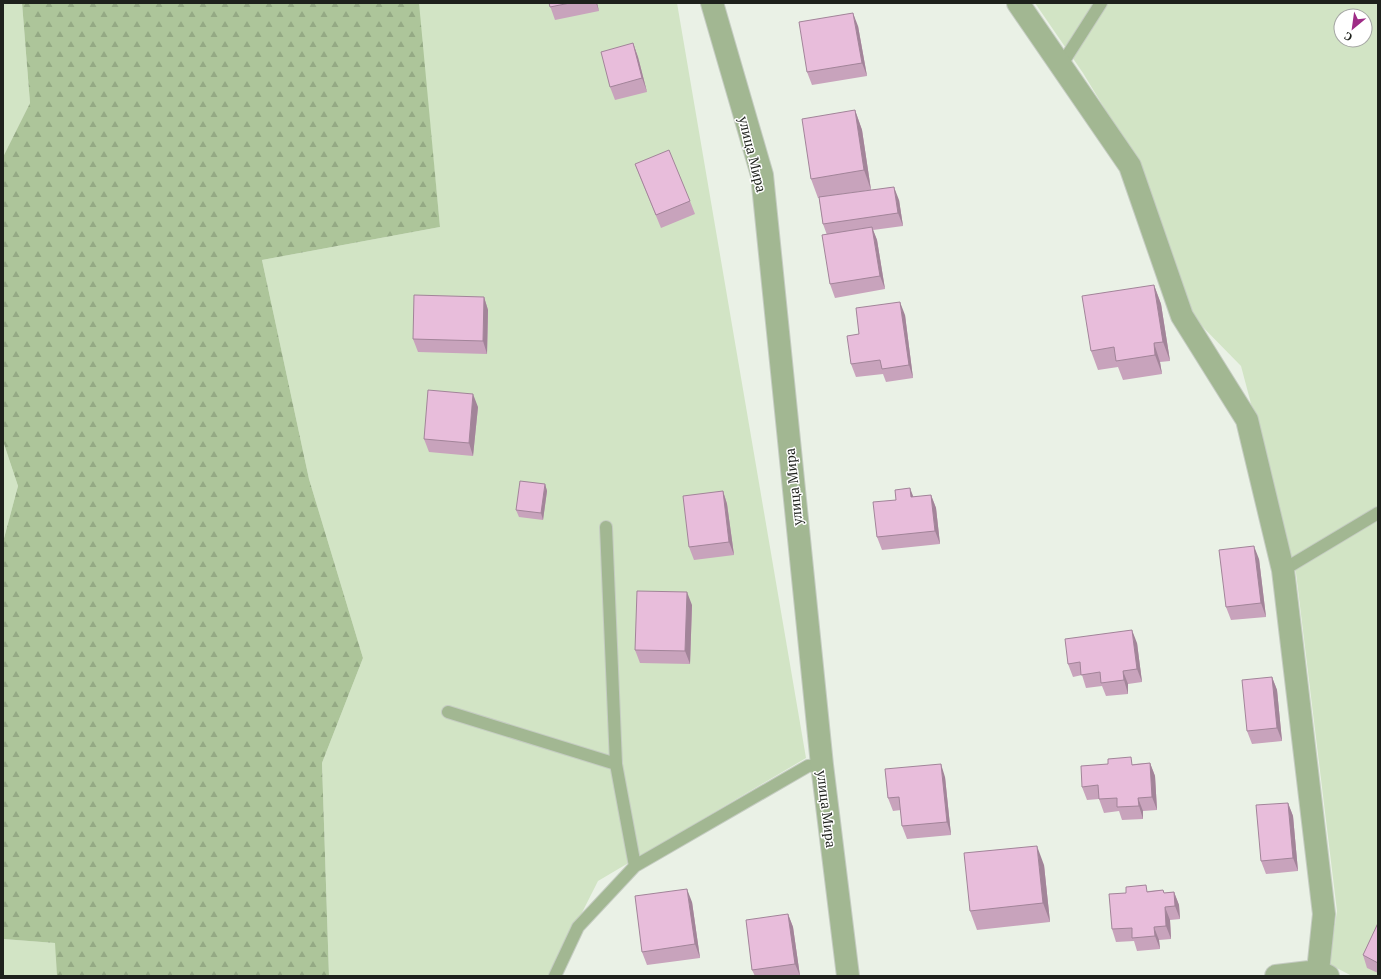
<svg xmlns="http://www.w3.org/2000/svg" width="1381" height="979" viewBox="0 0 1381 979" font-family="'PT Serif',serif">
	<defs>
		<pattern id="forest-firs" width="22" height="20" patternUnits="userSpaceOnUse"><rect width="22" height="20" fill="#adc59a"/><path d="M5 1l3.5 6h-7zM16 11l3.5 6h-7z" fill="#94a984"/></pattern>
	</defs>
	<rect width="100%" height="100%" fill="#eaf1e6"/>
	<path fill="#d2e4c5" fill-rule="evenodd" d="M 3,3 L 22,3 L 30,103 L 3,157 Z
		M 418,3 L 677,3 L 806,758 L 598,881 L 550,976 L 329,976 L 322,763 L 363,658 L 309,479 L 262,260 L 440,227 Z
		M 1035,3 L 1378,3 L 1378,976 L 1352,976 L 1329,964 L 1337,911 L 1296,573 L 1241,366 L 1192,316 L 1136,160 L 1083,73 ZM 1341,16 L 1365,16 L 1365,40 L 1341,40 Z
		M 3,441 L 18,486 L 3,542 Z
		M 3,939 L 56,943 L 57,976 L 3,976 Z"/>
	<path fill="url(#forest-firs)" d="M 22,3 L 419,3 L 440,227 L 262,260 L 309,479 L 363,658 L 322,763 L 329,976 L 57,976 L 55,943 L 3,939 L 3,542 L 18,486 L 3,441 L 3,157 L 30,103 Z"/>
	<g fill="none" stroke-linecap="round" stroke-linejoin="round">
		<defs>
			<path id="service" d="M 1062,64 L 1101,3
				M 606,527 L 616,764 L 635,866
				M 1283,570 L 1378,513
				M 448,712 L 616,764
				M 555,976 L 578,927 L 635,866 L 808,766 L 822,765"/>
			<path id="minor" d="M 712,3 L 762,175 L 822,765 L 848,976
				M 1018,3 L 1130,166 L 1182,316 L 1247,420 L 1283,570 L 1324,914 L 1318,971 L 1328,976
				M 1276,976 L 1318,971"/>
		</defs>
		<use href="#service" stroke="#c5ccc2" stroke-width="14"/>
		<use href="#minor" stroke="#c5ccc2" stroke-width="24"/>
		<use href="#service" stroke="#a2b792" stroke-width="12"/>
		<use href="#minor" stroke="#a2b792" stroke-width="22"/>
	</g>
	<path fill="#c8a3bc" d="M 549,3 L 597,3 L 599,11 L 555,20 Z
		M 858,26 L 867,76 L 812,85 L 807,72 Z
		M 633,43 L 638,57 L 647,92 L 615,100 L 610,87 Z
		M 855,110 L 862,130 L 871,190 L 827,196 L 899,200 L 903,226 L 873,230 L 877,240 L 885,289 L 835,298 L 830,284 L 827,235 L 823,224 L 819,198 L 818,198 L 811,179 Z
		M 635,164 L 690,201 L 695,214 L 661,228 L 640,177 Z
		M 1154,285 L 1161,304 L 1170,361 L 1160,362 L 1162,374 L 1123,380 L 1118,367 L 1098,370 L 1091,351 Z
		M 484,297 L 488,310 L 487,354 L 418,352 L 413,339 Z
		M 905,315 L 913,378 L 886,382 L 883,374 L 856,377 L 851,364 L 859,334 Z
		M 478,407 L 473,456 L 429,452 L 424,439 Z
		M 545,484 L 547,491 L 543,520 L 519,517 L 516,510 Z
		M 723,491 L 727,504 L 734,555 L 694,560 L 689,547 Z
		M 931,495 L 936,508 L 940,544 L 882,550 L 877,537 L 896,500 Z
		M 1259,559 L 1266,617 L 1231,620 L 1226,607 Z
		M 692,605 L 690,664 L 640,663 L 635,650 Z
		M 1137,643 L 1142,682 L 1128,684 L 1128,694 L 1106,696 L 1102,686 L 1086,688 L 1082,675 L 1073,677 L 1068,664 Z
		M 1272,677 L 1277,690 L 1282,741 L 1252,744 L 1247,731 Z
		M 1150,763 L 1155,776 L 1157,810 L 1143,811 L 1143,819 L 1122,820 L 1119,811 L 1104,813 L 1099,799 L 1087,800 L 1082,787 L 1134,764 Z
		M 945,777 L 951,835 L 907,839 L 902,826 L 901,810 L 893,811 L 888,798 Z
		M 1288,803 L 1293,816 L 1298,871 L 1266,874 L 1261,861 Z
		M 1044,865 L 1050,922 L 977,930 L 970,911 Z
		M 1163,890 L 1164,893 L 1174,892 L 1179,905 L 1180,919 L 1170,920 L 1171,939 L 1159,940 L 1160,949 L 1137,951 L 1134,941 L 1116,942 L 1112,929 L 1148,891 Z
		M 692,902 L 700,958 L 647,965 L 642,952 Z
		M 788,914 L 793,927 L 800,976 L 755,976 L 752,970 Z
		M 1378,923 L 1378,973 L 1367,968 L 1363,955 Z"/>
	<path fill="#a28499" d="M 596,3 L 597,3 L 599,11 Z
		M 853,13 L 858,26 L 867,76 L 862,63 Z
		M 633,43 L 638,57 L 647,92 L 642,78 Z
		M 855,110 L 862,130 L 871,190 L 864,170 Z
		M 894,187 L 899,200 L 903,226 L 898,213 Z
		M 872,227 L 877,240 L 885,289 L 880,276 Z
		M 1154,285 L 1161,304 L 1170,361 L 1163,342 Z
		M 484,297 L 488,310 L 487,354 L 483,341 Z
		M 900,302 L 905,315 L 913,378 L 909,365 Z
		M 1154,343 L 1160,362 L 1162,374 L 1155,355 Z
		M 473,394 L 478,407 L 473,456 L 469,443 Z
		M 545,484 L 547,491 L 543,520 L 541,513 Z
		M 910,488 L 915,501 L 911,497 Z
		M 723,491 L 727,504 L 734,555 L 729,542 Z
		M 931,495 L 936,508 L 940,544 L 935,531 Z
		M 1254,546 L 1259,559 L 1266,617 L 1261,603 Z
		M 687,592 L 692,605 L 690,664 L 685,651 Z
		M 1132,630 L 1137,643 L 1142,682 L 1137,669 Z
		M 1123,671 L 1128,684 L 1128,694 L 1124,680 Z
		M 1272,677 L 1277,690 L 1282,741 L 1277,728 Z
		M 1150,763 L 1155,776 L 1157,810 L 1152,797 Z
		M 941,764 L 945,777 L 951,835 L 947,822 Z
		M 1138,798 L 1143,811 L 1143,819 L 1139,806 Z
		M 1288,803 L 1293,816 L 1298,871 L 1293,858 Z
		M 1037,846 L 1044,865 L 1050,922 L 1043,903 Z
		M 687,889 L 692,902 L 700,958 L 695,944 Z
		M 1174,892 L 1179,905 L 1180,919 L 1175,906 Z
		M 1165,907 L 1170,920 L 1171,939 L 1166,926 Z
		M 788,914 L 793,927 L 800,976 L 795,964 Z
		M 1154,927 L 1159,940 L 1160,949 L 1155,936 Z"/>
	<path fill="#e8bddb" stroke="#a28499" d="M 549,3 L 570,3 L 550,7 Z
		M 853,13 L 862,63 L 807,72 L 799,22 Z
		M 633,43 L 642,78 L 610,87 L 601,52 Z
		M 855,110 L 864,170 L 811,179 L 802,119 Z
		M 669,150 L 690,201 L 656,215 L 635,164 Z
		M 894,187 L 898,213 L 823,224 L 819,197 Z
		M 872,227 L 880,276 L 830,284 L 822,235 Z
		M 1154,285 L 1163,342 L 1154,343 L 1155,355 L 1116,361 L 1114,347 L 1091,351 L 1082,296 Z
		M 414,295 L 484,297 L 483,341 L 413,339 Z
		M 900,302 L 909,365 L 882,369 L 880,360 L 851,364 L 847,336 L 859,334 L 856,308 Z
		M 428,390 L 473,394 L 469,443 L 424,439 Z
		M 520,481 L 545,484 L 541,513 L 516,510 Z
		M 910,488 L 911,497 L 931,495 L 935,531 L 877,537 L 873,502 L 896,500 L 895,490 Z
		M 723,491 L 729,542 L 689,547 L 683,496 Z
		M 1254,546 L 1261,603 L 1226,607 L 1219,550 Z
		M 637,591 L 687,592 L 685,651 L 635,650 Z
		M 1132,630 L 1137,669 L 1123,671 L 1124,680 L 1101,683 L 1100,672 L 1081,675 L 1080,662 L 1068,664 L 1065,639 Z
		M 1272,677 L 1277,728 L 1247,731 L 1242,680 Z
		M 1131,757 L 1132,765 L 1150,763 L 1152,797 L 1138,798 L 1139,806 L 1117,807 L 1117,798 L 1099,799 L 1098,785 L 1082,787 L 1081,766 L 1108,764 L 1108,759 Z
		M 941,764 L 947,822 L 902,826 L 899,797 L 888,798 L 885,769 Z
		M 1288,803 L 1293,858 L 1261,861 L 1256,805 Z
		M 1037,846 L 1043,903 L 970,911 L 964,853 Z
		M 1146,885 L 1147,892 L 1163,890 L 1164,893 L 1174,892 L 1175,906 L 1165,907 L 1166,926 L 1154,927 L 1155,936 L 1132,938 L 1132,928 L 1112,929 L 1109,894 L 1126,893 L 1126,887 Z
		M 687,889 L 695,944 L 642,952 L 635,896 Z
		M 788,914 L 795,964 L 752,970 L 746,920 Z
		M 1378,923 L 1378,963 L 1363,955 Z"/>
	<g text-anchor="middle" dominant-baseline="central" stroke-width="3" stroke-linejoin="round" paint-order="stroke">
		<g font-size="14" fill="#1e211c" stroke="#fff">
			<text transform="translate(753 154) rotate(76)">улица Мира</text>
			<text transform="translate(793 487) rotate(-96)">улица Мира</text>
			<text transform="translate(827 809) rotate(83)">улица Мира</text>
		</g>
	</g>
	<rect width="1381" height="979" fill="none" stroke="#1e211c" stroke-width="8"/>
	<g transform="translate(1353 28) rotate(209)"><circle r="19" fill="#ffffff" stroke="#a5a6a4"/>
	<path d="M0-3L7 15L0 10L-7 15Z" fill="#9e2b86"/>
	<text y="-6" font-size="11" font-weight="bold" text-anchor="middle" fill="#1e211c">С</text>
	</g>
</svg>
